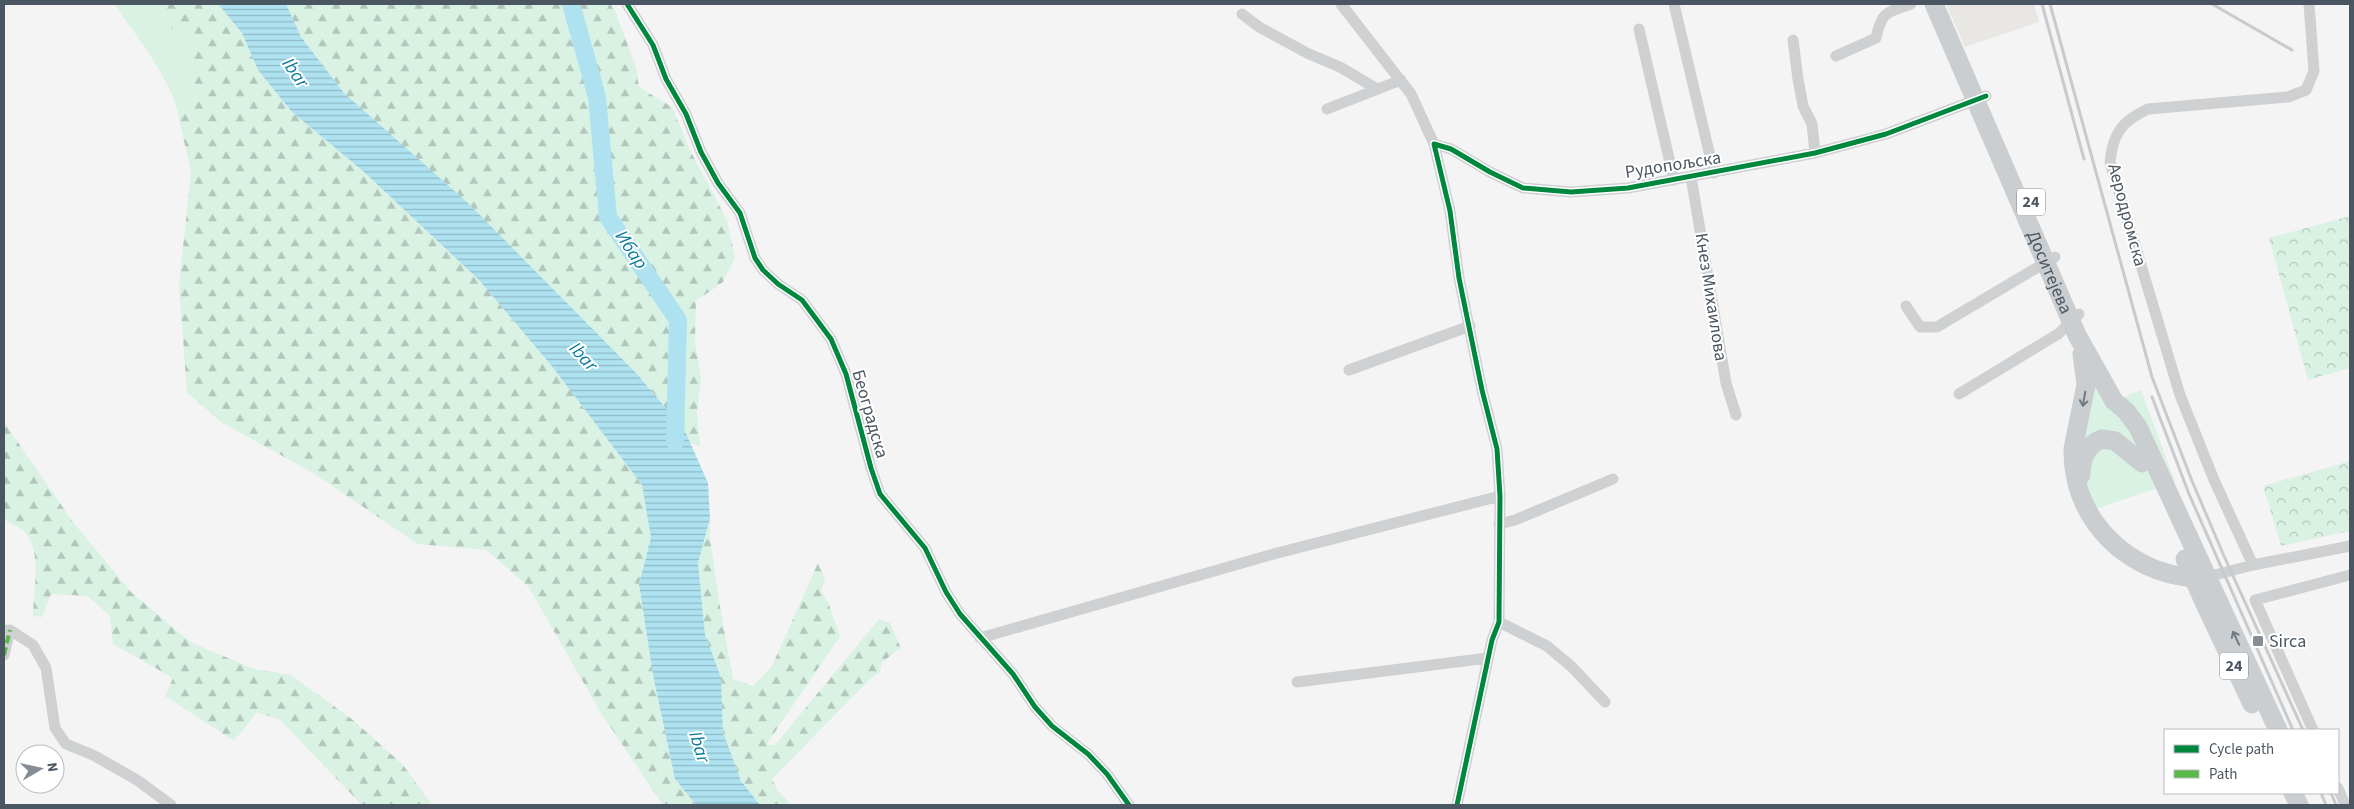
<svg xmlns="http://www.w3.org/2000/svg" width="2354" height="809" viewBox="0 0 2354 809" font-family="'Source Sans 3',sans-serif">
	<defs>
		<pattern id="forest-firs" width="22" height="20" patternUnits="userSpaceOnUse" patternTransform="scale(1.25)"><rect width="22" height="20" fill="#d9f2e3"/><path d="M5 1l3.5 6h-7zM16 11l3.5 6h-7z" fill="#b2c7bb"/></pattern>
		<pattern id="park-crowns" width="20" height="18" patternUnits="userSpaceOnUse" patternTransform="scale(1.25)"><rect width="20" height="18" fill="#d9f2e3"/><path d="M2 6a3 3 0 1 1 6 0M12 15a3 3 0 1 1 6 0" fill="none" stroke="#b2c7bb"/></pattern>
		<pattern id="water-rules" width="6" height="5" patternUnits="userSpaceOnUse" patternTransform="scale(1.25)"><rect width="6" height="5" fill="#aee2f0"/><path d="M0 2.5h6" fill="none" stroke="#90bac6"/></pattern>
	</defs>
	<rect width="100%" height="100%" fill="#f4f4f4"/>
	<path fill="#e8e7e3" d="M 1946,4 L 2034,4 L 2039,22 L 1965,47 Z"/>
	<path fill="#d9f2e3" d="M 114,4 L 157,4 L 172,29 L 194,22 L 193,66 L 197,98 L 191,111 L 177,110 C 170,78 133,31 114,4 Z
		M 2086,371 L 2114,401 L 2141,390 L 2175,482 L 2090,511 L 2081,500 Z"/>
	<path fill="url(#forest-firs)" d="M 157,4 L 218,4 L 242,33 L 258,70 L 291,111 L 364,172 L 479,280 L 551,365 L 642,485 L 651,538 L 639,584 L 653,675 L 675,779 L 696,805 L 663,805 L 601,713 L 528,586 L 486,550 L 418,544 L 313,473 L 221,422 L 187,392 L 179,285 L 191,172 L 177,110 L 191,111 L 197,98 L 189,32 L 193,23 L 172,29 Z
		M 286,4 L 610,4 L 615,11 L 636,67 L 639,87 L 672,107 L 690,150 L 727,220 L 735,258 L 723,282 L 696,301 L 695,343 L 701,377 L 697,413 L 700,446 L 690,443 L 685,431 L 637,374 L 574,312 L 344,93 L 301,37 Z
		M 4,422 L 73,522 L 131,592 L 190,642 L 254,669 L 291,675 L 353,720 L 403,765 L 432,805 L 362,805 L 280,720 L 257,712 L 234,741 L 165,696 L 173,678 L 113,644 L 110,616 L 87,596 L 51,594 L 42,617 L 33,616 C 33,593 44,544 21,529 C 16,525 9,523 4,519 Z
		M 710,518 L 710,538 L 719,601 L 733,679 L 753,686 L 772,666 L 818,563 L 825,578 L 821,590 L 828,602 L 840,636 L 766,745 L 775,745 L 879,619 L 890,623 L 901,648 L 882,662 L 880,672 L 871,678 L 772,779 L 777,789 L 791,805 L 760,805 L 741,781 L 723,732 L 721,678 L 705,634 L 698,563 Z"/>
	<path fill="url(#park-crowns)" d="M 2350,216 L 2350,368 L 2308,380 L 2269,238 Z
		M 2350,461 L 2350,531 L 2281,546 L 2263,486 Z"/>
	<path fill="url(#water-rules)" d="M 218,4 L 286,4 L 301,37 L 344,93 L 469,204 L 637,374 L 685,431 L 708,483 L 710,518 L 698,563 L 705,634 L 721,678 L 723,732 L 741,781 L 760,805 L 696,805 L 675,779 L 653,675 L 639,584 L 651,538 L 642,485 L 551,365 L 479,280 L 364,172 L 291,111 L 258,70 L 242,33 Z"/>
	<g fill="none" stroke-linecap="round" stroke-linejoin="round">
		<path stroke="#aee2f0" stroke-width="18" d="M 571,4 L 597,97 L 608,217 L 678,320 L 675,442"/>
		<path stroke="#ced0d2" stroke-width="11" d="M 627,4 L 653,45 L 666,79 L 686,114 L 701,152 L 718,183 L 740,213 L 755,258 L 763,270 L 778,284 L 802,300 L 831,339 L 846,374 L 871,468 L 880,494 L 925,548 L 946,592 L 960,614 L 1013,674 L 1035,707 L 1052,726 L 1088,754 L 1107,774 L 1129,805
			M 1341,4 L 1411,94 L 1434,144
			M 1674,4 L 1714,173
			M 1242,14 L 1259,27 L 1309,54 L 1340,67 L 1377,89
			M 1639,29 L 1674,180
			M 1793,40 L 1798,79 L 1803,106 L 1812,124 L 1815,153
			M 1836,56 L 1876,38 C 1882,11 1886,13 1911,4
			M 1327,109 L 1401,80
			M 1691,177 L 1726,383 L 1736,415
			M 1906,306 L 1920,327 L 1937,327 L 2055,257
			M 1349,370 L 1470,326
			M 1959,394 L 2058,334 L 2079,314
			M 1499,524 L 1515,520 L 1613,479
			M 2253,565 L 2214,480 L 2180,395 L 2110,162 C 2113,133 2122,121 2148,109 L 2288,97 L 2306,90 L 2314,71 L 2309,4
			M 2207,577 L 2253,565 L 2350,546
			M 1499,622 L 1547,646 L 1572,667 L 1605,702
			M 4,631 L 10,630 L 33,645 L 46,668 L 55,728 L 66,744 L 93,755 L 137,780 L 171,805
			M 980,638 L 1270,555 L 1500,496
			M 4,655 L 10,630
			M 1297,682 L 1488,658
			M 2313,730 L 2255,600 L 2350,575
			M 2338,788 L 2345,805
			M 1457,805 L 1492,640 L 1499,622 L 1500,496 L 1497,449 L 1482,390 L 1459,278 L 1450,211 L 1434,144 L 1451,149 L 1490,172 L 1523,188 L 1571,192 L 1628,188 L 1815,153 L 1886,134 L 1986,96"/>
		<g stroke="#caced1" stroke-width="19">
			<path id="s1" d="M 1934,4 L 2077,335 L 2114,401 L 2126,411 L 2138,427 L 2278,730"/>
			<path d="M 2082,354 L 2086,385 L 2073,449 C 2072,505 2106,550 2157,570 C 2172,575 2191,580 2206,577"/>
			<path d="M 2081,475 C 2081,459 2086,445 2102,439 L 2115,441 L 2142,463"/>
			<path d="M 2204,602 L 2252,704"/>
			<path d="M 2293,793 L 2299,805"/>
		</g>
		<path stroke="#c9cacc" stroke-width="3" d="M 2042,4 L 2084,159
			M 2050,4 L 2152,377 L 2192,481 L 2224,556 L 2303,730
			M 2212,4 L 2292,50
			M 2152,397 L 2189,494 L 2293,730
			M 2321,793 L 2326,805
			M 2331,793 L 2336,805"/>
		<path stroke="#caced1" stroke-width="19" d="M 2185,559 L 2204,602"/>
		<path stroke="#58b947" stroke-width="4" stroke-dasharray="8 4" stroke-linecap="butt" d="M 4,655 L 10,630"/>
		<defs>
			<path id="cycleway" d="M 627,4 L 653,45 L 666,79 L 686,114 L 701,152 L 718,183 L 740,213 L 755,258 L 763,270 L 778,284 L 802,300 L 831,339 L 846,374 L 871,468 L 880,494 L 925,548 L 946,592 L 960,614 L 1013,674 L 1035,707 L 1052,726 L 1088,754 L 1107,774 L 1129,805
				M 1457,805 L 1492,640 L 1499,622 L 1500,496 L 1497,449 L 1482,390 L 1459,278 L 1450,211 L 1434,144 L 1451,149 L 1490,172 L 1523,188 L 1571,192 L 1628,188 L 1815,153 L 1886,134 L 1986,96"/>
		</defs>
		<use href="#cycleway" stroke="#fff" stroke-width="8"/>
		<use href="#cycleway" stroke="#00873e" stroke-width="5"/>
	</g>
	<defs><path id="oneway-shaft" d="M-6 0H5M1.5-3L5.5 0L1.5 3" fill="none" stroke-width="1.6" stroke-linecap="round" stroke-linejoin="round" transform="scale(1.25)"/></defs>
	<g stroke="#707a83">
		<use href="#oneway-shaft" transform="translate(2084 399) rotate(100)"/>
		<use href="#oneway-shaft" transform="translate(2236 638) rotate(-115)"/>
	</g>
	<rect fill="#868d94" stroke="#fff" stroke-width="2" x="2252" y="635" width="12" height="12" rx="2.5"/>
	<g text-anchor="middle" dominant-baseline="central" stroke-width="4" stroke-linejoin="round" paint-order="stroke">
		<g fill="#fff" stroke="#808990" stroke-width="1">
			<rect x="2017" y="188.5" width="28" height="27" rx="4"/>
			<rect x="2220" y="652.5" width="28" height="27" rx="4"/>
		</g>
		<g font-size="16" font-weight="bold" fill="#4a5661">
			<text x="2031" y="202">24</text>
			<text x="2234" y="666">24</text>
		</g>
		<g font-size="18" fill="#4a5661" stroke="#fff">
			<text transform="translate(1673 165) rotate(-9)">Рудопољска</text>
			<text transform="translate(2127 215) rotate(75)">Аеродромска</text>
			<text stroke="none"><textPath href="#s1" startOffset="292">Доситејева</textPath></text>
			<text transform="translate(1711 297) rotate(81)">Кнез Михаилова</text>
			<text transform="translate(870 414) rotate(74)">Београдска</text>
		</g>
		<g font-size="18" fill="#4a5661" stroke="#fff" text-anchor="start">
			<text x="2269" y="641">Sirca</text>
		</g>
		<g font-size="19" font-style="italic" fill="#0c7c9b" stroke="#fff">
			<text transform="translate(295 73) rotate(55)">Ibar</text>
			<text transform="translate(631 250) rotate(56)">Ибар</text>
			<text transform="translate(583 357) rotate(48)">Ibar</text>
			<text transform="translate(699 747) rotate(73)">Ibar</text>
		</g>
	</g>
	<rect width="2354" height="809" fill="none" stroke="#4a5661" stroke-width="10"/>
	<rect x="2164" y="729" width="175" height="65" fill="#ffffff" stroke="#b7bbc0"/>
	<rect x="2174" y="745" width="25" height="8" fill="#00873e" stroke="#b7bbc0"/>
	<text x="2209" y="754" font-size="15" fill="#4a5661">Cycle path</text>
	<rect x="2174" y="770" width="25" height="8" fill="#58b947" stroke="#b7bbc0"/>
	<text x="2209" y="779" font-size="15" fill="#4a5661">Path</text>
	<g transform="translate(40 769) rotate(81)"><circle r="24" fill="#ffffff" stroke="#b7bbc0"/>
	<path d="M0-4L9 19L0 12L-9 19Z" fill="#868d94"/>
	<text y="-8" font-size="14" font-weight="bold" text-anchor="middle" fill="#4a5661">N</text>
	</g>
</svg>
